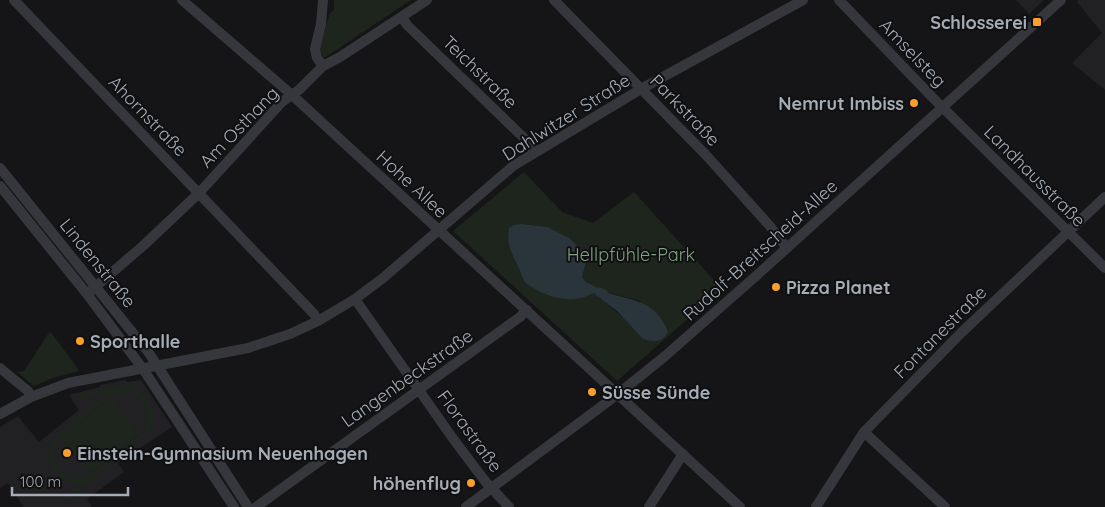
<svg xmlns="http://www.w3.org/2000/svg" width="1105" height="507" viewBox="0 0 1105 507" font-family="Quicksand,sans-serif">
	<rect width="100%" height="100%" fill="#151517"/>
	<path fill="#212124" d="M 1016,0 L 1044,0 L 1029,14 Z
		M 1078,0 L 1105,0 L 1105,90 L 1072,63 L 1102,33 L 1077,2 Z
		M 126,380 L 127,382 L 141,380 L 172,427 L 118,463 L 124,472 L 87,499 L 92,507 L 24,507 L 8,483 L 0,488 L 0,427 L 18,416 L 39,442 L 79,410 L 69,395 L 100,387 L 100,385 Z"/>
	<path fill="#1d251d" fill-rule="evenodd" d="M 334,0 L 411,0 L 324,58 L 319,49 L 330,13 L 334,10 Z
		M 524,172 L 562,212 L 593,223 L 634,192 L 722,289 L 617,381 L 453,231 ZM 522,224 L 533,225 L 586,264 L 582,277 L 586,282 L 600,290 L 587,296 L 546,295 L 522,279 L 521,271 ZM 605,292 L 641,301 L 627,321 L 601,299 Z
		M 50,331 L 76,366 L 79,371 L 53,378 L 34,386 L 17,372 L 24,371 Z
		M 130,382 L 131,386 L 125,388 C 152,391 162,418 144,437 L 66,501 L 64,498 L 81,484 C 70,483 58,480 52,468 C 48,460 48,451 52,442 C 58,430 97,402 110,392 L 87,397 L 87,398 L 78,401 L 77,395 ZM 127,392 C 147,397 154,415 143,433 L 92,475 L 82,479 L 69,478 L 57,467 L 53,455 L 57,441 L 110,396 L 119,393 Z
		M 110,398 L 139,433 L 90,473 L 61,438 Z"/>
	<path fill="#2a353b" d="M 522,224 L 547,227 L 569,238 L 584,253 L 587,259 L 582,277 L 586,282 L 600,289 L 599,294 L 594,293 C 574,304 553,299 535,289 C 531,286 525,284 523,279 C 521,276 521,272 519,268 C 512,254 506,244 509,228 L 514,225 Z
		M 605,292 C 635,302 654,299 668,331 C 664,342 652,344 642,338 L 617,311 L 601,299 Z"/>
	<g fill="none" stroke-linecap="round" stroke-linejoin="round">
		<path stroke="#2a353b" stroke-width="9" d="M 599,292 L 604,294"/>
		<path stroke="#36373c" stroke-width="10" d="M 14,0 L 314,314 L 318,321
			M 182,0 L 292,95 L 740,507
			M 554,0 L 706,155 L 769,225 L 787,248
			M 839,0 L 935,100 L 1105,268
			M 402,17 L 407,25 L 525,139 L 535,151
			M 323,66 L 317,58 L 315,49 L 321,24 L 323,0
			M 0,168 L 149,353 L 248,507
			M 0,186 L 87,294 L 143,369 L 234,507
			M 87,294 L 144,245 L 199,193 L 282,102 L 300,89 L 323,66 L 340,57 L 427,0
			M 355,299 L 454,440 L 485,481 L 509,507
			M 0,368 L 28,391 L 31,397
			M 0,414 L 31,397 L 68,383 L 248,348 L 290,334 L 318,321 L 355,299 L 383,278 L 513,166 L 641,89 L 803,0
			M 864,432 L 945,507
			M 256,507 L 520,317 L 527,310
			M 466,507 L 618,394 L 664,357 L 756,276 L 1061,0
			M 649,507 L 683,454
			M 816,507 L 864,432 L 961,333 L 1105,197"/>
	</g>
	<g fill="#f99f2b" stroke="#101012" stroke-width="2">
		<rect x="1032" y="17" width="10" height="10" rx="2.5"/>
		<circle cx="914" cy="103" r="5"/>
		<circle cx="776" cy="287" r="5"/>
		<circle cx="80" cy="341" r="5"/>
		<circle cx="592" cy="392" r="5"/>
		<circle cx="67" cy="453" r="5"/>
		<circle cx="471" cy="483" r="5"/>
	</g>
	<g text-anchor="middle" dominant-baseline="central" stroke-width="4" stroke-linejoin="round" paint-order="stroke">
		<g font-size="18" font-weight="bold" fill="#a6adb7" stroke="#101012" text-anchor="start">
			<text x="1027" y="22" text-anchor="end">Schlosserei</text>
			<text x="904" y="103" text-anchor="end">Nemrut Imbiss</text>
			<text x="786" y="287">Pizza Planet</text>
			<text x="90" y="341">Sporthalle</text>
			<text x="602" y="392">Süsse Sünde</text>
			<text x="77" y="453">Einstein-Gymnasium Neuenhagen</text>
			<text x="461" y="483" text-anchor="end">höhenflug</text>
		</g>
		<g font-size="18" fill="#a6adb7" stroke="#101012">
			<text transform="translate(913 53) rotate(46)">Amselsteg</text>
			<text transform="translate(480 72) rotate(44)">Teichstraße</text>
			<text transform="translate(685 110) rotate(46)">Parkstraße</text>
			<text transform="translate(148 116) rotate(46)">Ahornstraße</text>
			<text transform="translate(566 117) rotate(-32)">Dahlwitzer Straße</text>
			<text transform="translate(239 127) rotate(-46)">Am Osthang</text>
			<text transform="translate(1035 176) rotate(45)">Landhausstraße</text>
			<text transform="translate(412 184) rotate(43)">Hohe Allee</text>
			<text transform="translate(760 250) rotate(-42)">Rudolf-Breitscheid-Allee</text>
			<text transform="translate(98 263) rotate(51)">Lindenstraße</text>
			<text transform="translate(940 332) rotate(-45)">Fontanestraße</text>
			<text transform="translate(407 378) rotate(-35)">Langenbeckstraße</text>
			<text transform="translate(470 431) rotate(54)">Florastraße</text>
		</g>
		<g font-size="18" fill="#7ea37c" stroke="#101012">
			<text x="631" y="254">Hellpfühle-Park</text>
		</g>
	</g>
	<path d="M12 487v8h116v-8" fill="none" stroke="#a6adb7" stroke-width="2.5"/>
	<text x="20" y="487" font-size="15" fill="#a6adb7" stroke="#101012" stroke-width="4" paint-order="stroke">100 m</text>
</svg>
